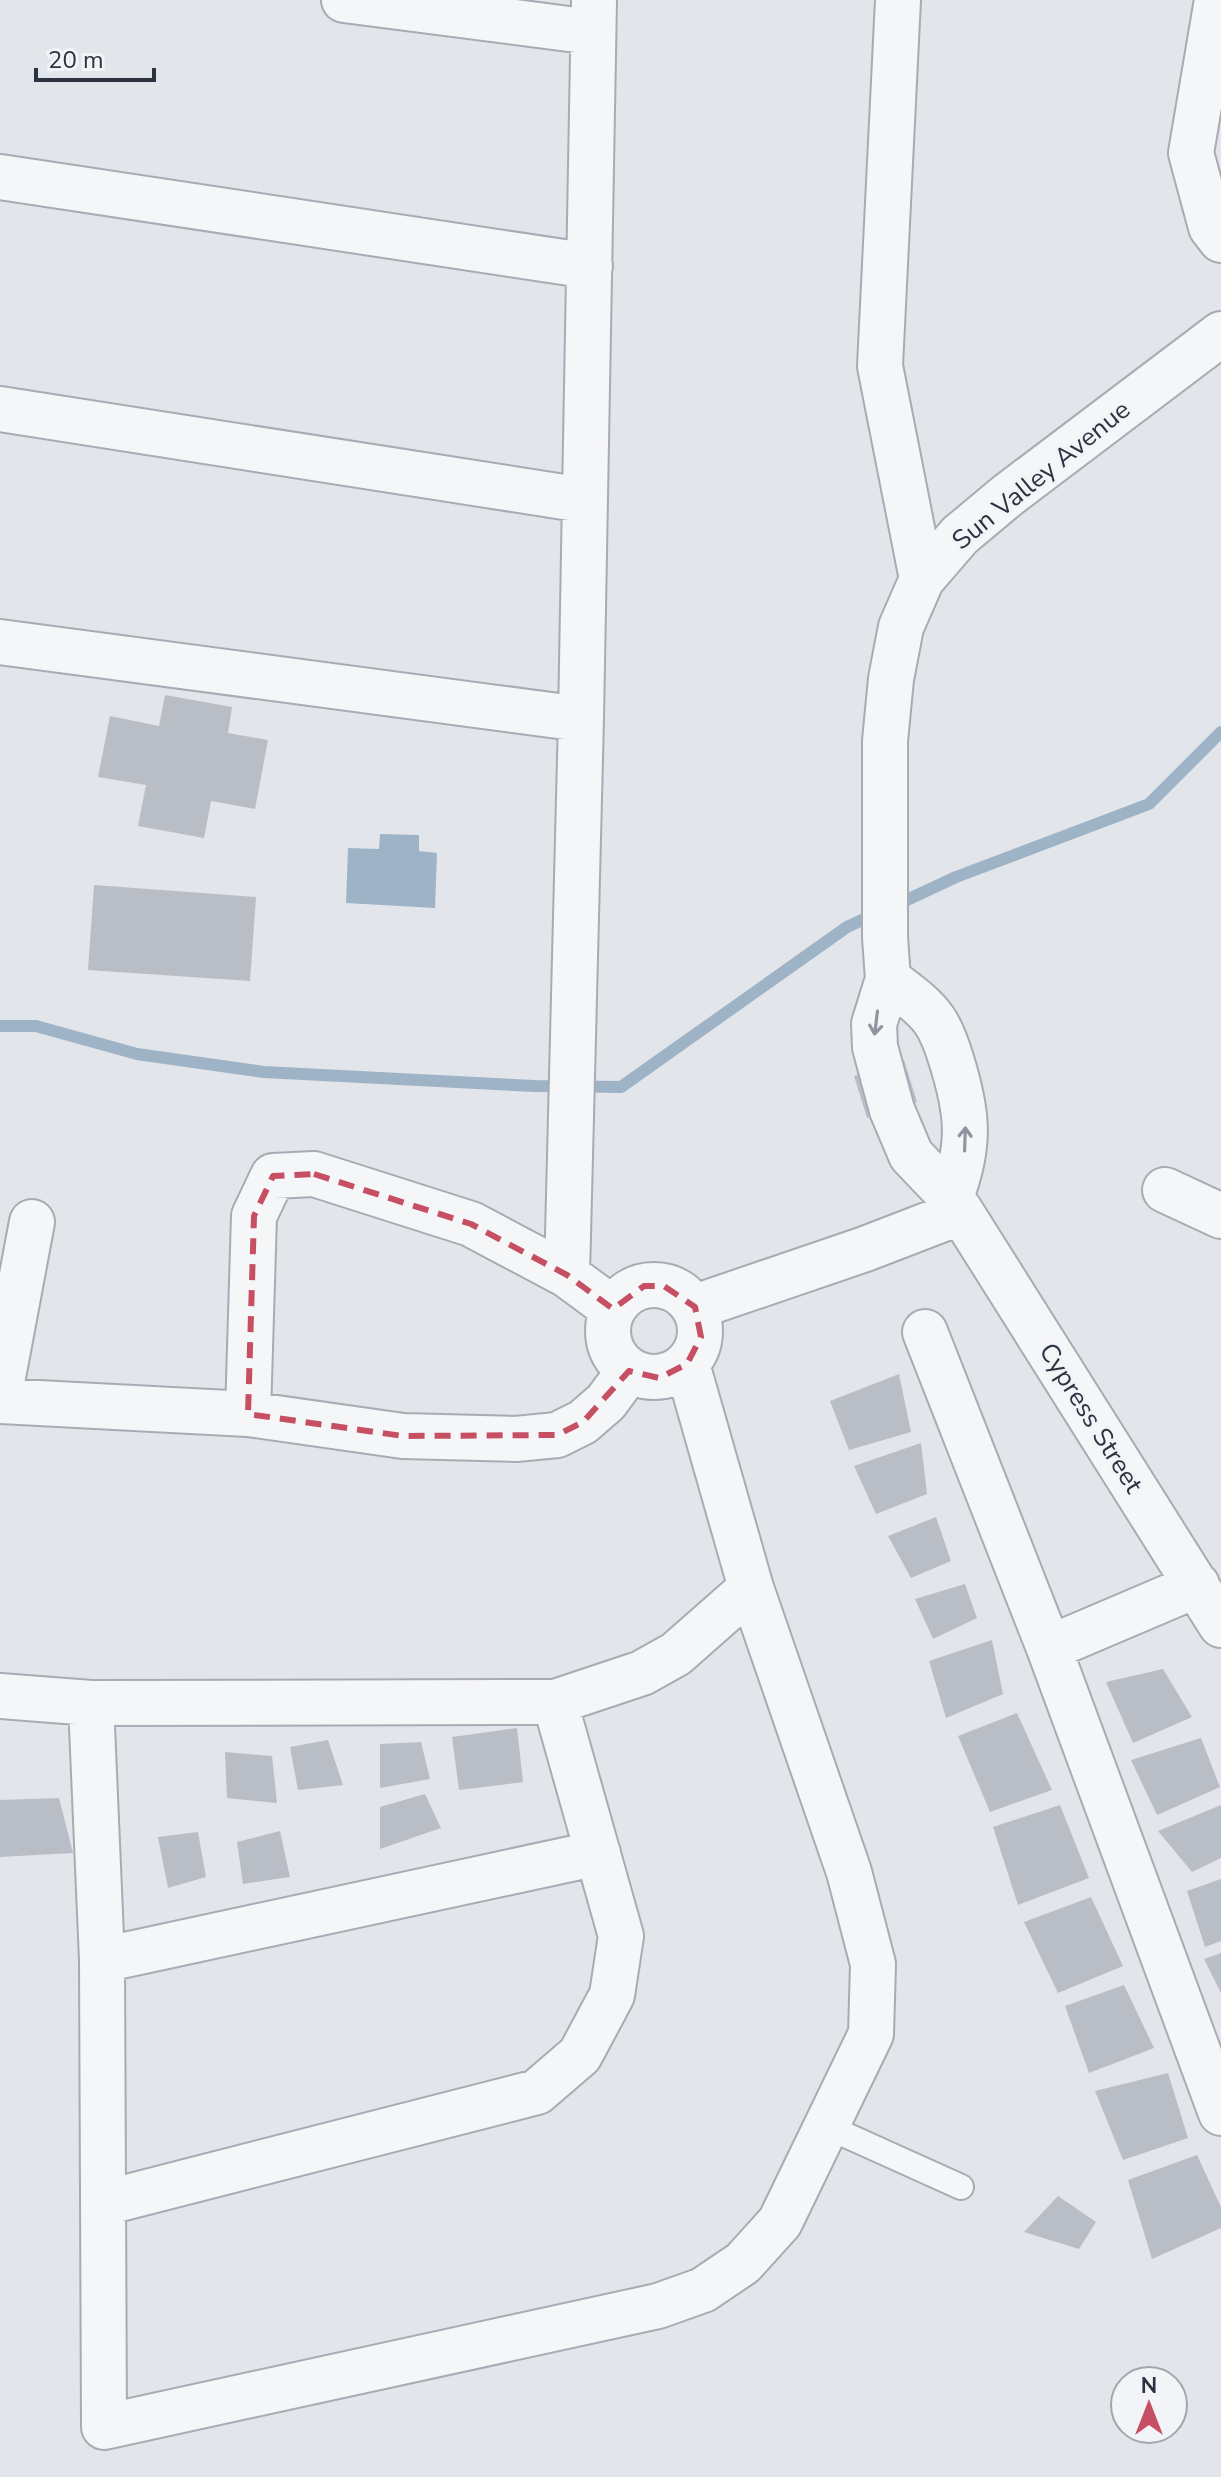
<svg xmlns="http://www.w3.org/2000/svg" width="1221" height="2477" viewBox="0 0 1221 2477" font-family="'Nunito Sans',sans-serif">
	<rect width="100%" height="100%" fill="#e2e5ea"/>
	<path fill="#9fb3c7" d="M 380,834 L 419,835 L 419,851 L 437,853 L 435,908 L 346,903 L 348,848 L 379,849 Z"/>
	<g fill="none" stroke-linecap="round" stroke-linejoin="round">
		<path stroke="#9fb3c7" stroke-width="12" d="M 894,906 L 956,877 L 1149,804 L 1221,732
			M 0,1026 L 36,1026 L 137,1054 L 264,1072 L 534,1086 L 621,1087 L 847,927 L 877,913"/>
	</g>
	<path fill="#b9bec6" d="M 165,695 L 232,707 L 228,733 L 268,740 L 255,809 L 211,801 L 204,838 L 138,826 L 146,785 L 98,777 L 110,716 L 159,726 Z
		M 94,885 L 256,897 L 250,981 L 88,970 Z
		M 904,1060 L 917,1102 L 867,1118 L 854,1076 Z
		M 899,1374 L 911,1432 L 849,1450 L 830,1401 Z
		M 921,1443 L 927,1494 L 876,1514 L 854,1466 Z
		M 936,1517 L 951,1561 L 911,1578 L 888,1536 Z
		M 965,1584 L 977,1618 L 933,1639 L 915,1599 Z
		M 992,1640 L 1003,1694 L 946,1718 L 929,1661 Z
		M 1163,1669 L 1192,1717 L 1133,1743 L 1106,1682 Z
		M 1017,1713 L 1052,1790 L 990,1812 L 958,1736 Z
		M 517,1728 L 523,1782 L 459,1790 L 452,1737 Z
		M 1201,1738 L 1220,1787 L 1157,1815 L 1131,1760 Z
		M 328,1740 L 343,1785 L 298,1790 L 290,1747 Z
		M 421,1742 L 430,1779 L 380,1788 L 380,1744 Z
		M 225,1752 L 272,1756 L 277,1803 L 227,1798 Z
		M 425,1794 L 441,1828 L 380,1849 L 380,1807 Z
		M 59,1798 L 73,1853 L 0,1857 L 0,1800 Z
		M 1060,1805 L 1089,1878 L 1018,1905 L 993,1827 Z
		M 1221,1805 L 1221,1858 L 1192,1872 L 1158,1831 Z
		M 280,1831 L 290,1877 L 243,1884 L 237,1842 Z
		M 198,1832 L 206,1877 L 168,1888 L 158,1837 Z
		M 1221,1879 L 1221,1941 L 1205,1947 L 1187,1891 Z
		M 1091,1897 L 1123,1966 L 1058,1993 L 1024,1922 Z
		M 1221,1953 L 1221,1993 L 1204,1959 Z
		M 1124,1985 L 1154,2048 L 1089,2073 L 1065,2006 Z
		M 1168,2073 L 1188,2138 L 1123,2160 L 1095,2091 Z
		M 1197,2155 L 1221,2207 L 1221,2228 L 1152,2259 L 1128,2180 Z
		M 1058,2196 L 1096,2222 L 1079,2249 L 1024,2232 Z"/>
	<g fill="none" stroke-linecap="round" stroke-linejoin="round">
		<defs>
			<path id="lane" d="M 828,2127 L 961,2187"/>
			<path id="street" d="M 344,0 L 592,32
				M 898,0 L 880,366 L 922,579
				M 1217,0 L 1191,153 L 1211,227 L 1221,240
				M 0,177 L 590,266
				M 1221,334 L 1008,495 L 960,535 L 922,579 L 901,627 L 891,679 L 885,741 L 885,937 L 888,979 L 874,1024 L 875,1047 L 892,1110 L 911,1155 L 951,1197 L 961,1212 L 1221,1625
				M 0,409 L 583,500
				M 0,642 L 581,719
				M 888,979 C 903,991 923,1004 934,1020 C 942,1031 947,1046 951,1059 C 968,1113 971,1144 951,1197
				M 1165,1190 L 1221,1216
				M 567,1275 L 581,719 L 594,0
				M608 1331a46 46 0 1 1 92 0a46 46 0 1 1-92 0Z
				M 695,1307 L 865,1249 L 961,1212
				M 925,1332 L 1049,1648 L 1221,2113
				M 0,1393 L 32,1222
				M 0,1401 L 248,1414 L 403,1436 L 516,1439 L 557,1435 L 583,1422 L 606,1402 L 629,1371
				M 248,1414 L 254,1216 L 273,1176 L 314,1174 L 471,1224 L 567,1275 L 613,1309
				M 1049,1648 L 1197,1585
				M 0,1696 L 91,1703 L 555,1702 L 642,1673 L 676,1654 L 751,1588
				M 91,1703 L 102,1960 L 104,2427 L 658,2306 L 703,2290 L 743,2263 L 780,2222 L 871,2034 L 873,1964 L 849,1872 L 751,1588 L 687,1364
				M 102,1960 L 598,1853
				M 104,2203 L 537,2092 L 580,2055 L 612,1995 L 621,1936 L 555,1702"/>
		</defs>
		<use href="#lane" stroke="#a7acb4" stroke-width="28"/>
		<use href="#street" stroke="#a7acb4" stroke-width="48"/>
		<use href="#lane" stroke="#f5f6f8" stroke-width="24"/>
		<use href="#street" stroke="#f5f6f8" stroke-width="44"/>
	</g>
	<defs><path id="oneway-shaft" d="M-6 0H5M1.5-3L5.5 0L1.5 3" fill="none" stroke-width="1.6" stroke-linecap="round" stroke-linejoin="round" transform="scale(2)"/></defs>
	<g stroke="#90949c">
		<use href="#oneway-shaft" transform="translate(876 1023) rotate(97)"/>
		<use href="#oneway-shaft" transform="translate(965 1139) rotate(-88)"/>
	</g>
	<path fill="none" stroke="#c74f63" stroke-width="6" stroke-dasharray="16 10" stroke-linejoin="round" d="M 314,1174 L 471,1224 L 567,1275 L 613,1309 L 644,1286 L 664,1286 L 695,1307 L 701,1337 L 687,1364 L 659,1378 L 629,1371 L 583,1422 L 557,1435 L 403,1436 L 248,1414 L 254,1216 L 273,1176 Z"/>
	<g text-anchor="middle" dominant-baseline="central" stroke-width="6" stroke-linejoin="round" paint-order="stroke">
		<g font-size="26" fill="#2b3341" stroke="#f2f4f7">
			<text transform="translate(1041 475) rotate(-39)">Sun Valley Avenue</text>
			<text transform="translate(1091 1418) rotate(58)">Cypress Street</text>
		</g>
	</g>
	<g transform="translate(1149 2405)"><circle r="38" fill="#f2f4f7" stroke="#a2a7ae" stroke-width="2"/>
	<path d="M0-6L14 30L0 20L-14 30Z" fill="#c74f63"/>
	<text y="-12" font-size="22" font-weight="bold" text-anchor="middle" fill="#2b3341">N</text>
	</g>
	<path d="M36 68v12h118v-12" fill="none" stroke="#2b3341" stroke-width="4"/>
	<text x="48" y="68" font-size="24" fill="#2b3341" stroke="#f2f4f7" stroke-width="6" paint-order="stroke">20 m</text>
</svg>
